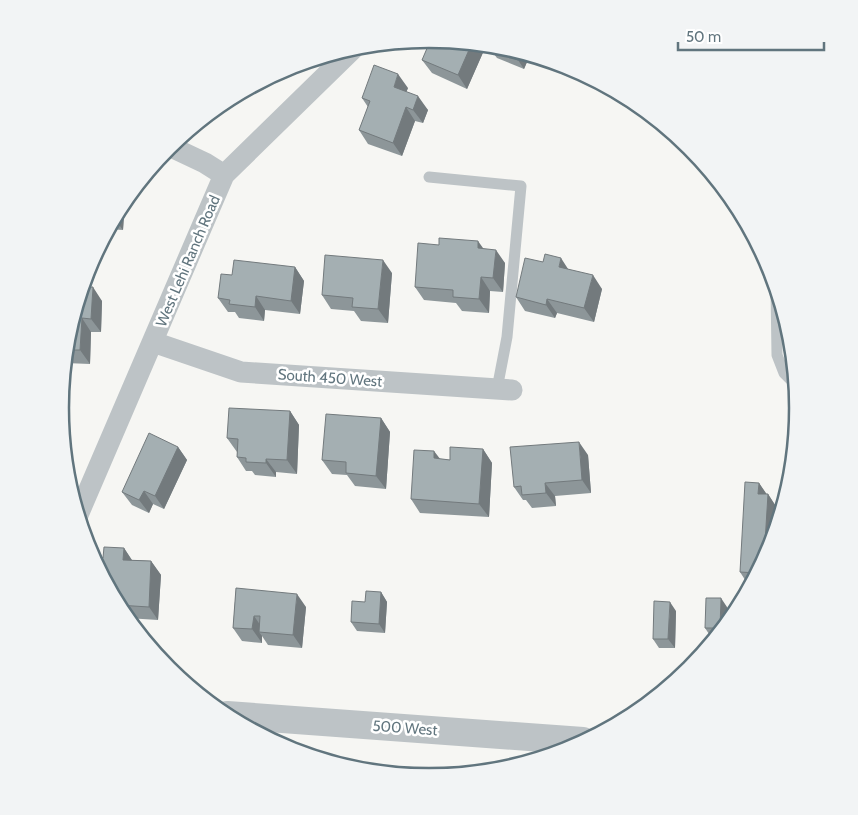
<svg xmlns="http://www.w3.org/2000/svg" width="858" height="815" viewBox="0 0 858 815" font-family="Cabin,sans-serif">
	<rect width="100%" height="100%" fill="#f6f6f3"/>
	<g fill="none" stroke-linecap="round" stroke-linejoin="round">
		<path stroke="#bdc3c6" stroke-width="11" d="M 429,177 L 521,186 L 507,337 L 497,389
			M 776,288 L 777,355 L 784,373 L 795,384"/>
		<path stroke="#bdc3c6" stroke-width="21" d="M 169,146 L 205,163 L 224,175
			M 153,342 L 241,372 L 512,390
			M 78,515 L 224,175 L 355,47"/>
		<path stroke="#bdc3c6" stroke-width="28" d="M 227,715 L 583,741"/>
	</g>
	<path fill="#8d9699" d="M 426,39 L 483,44 L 485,48 L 467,89 L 432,73 L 422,60 L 430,43 Z
		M 501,46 L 530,55 L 524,69 L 497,58 L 490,49 Z
		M 408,88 L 406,92 L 428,110 L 423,123 L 415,121 L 402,156 L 368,144 L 359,130 L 368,107 L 362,98 Z
		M 125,200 L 123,230 L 108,229 L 123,202 Z
		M 484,249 L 505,263 L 503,292 L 490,291 L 489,313 L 462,311 L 456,303 L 424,300 L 415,287 Z
		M 295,267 L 304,281 L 300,314 L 265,310 L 264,321 L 239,318 L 235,312 L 228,312 L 218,298 L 232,275 Z
		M 569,270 L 602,289 L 594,322 L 557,313 L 555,318 L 525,311 L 516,297 Z
		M 392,273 L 388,323 L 361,321 L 354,311 L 331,309 L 322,295 Z
		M 82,287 L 102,301 L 101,332 L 91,332 L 90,364 L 65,363 L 67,335 Z
		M 63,383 L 67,389 L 65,411 L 61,411 L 60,407 Z
		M 290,411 L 299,425 L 297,474 L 276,472 L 276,477 L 255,475 L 252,471 L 246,471 L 237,457 L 237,452 L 227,438 Z
		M 381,418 L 390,432 L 386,489 L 355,486 L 347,475 L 332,474 L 322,460 Z
		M 178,447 L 187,460 L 164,509 L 153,504 L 149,513 L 132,505 L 122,492 Z
		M 483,449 L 492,463 L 489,517 L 420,513 L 411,499 L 440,459 L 450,460 Z
		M 588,455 L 591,493 L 555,496 L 556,506 L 532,508 L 526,500 L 523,500 L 514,487 Z
		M 759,483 L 766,494 L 768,494 L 777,508 L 776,527 L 770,549 L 749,586 L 740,572 Z
		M 124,548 L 132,560 L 151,561 L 161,575 L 158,620 L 127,618 L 122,612 L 96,563 L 103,558 Z
		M 236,588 L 306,607 L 302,648 L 268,645 L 262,636 L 262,643 L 242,641 L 233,628 Z
		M 381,592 L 387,602 L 385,633 L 357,631 L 351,622 L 365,602 Z
		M 727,607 L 727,623 L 715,637 L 711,637 L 705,628 Z
		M 676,611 L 675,648 L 659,648 L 653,639 Z"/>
	<path fill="#737a7d" d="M 472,43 L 483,44 L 485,48 L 467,89 L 458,75 Z
		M 521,52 L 530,55 L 524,69 L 518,60 Z
		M 398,74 L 408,88 L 403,100 L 394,87 Z
		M 418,96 L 428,110 L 423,123 L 413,110 Z
		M 406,107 L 415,121 L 402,156 L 393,143 Z
		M 125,200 L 123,230 L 114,218 Z
		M 478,241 L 488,255 L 478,248 Z
		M 496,250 L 505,263 L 503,292 L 493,278 Z
		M 561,258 L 570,272 L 559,267 Z
		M 383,260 L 392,273 L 388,323 L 378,309 Z
		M 295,267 L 304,281 L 300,314 L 291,301 Z
		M 593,275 L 602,289 L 594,322 L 584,308 Z
		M 481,277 L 490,291 L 489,313 L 479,299 Z
		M 93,287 L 102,301 L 101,332 L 91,319 Z
		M 256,296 L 265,310 L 264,321 L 255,307 Z
		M 547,299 L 557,313 L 555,318 L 546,305 Z
		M 82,318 L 91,332 L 90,364 L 80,350 Z
		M 63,383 L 67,389 L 65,411 L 61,405 Z
		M 290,411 L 299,425 L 297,474 L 287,460 Z
		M 381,418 L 390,432 L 386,489 L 376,476 Z
		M 579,442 L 588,455 L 591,493 L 582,480 Z
		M 178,447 L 187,460 L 164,509 L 155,496 Z
		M 483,449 L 492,463 L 489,517 L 479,504 Z
		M 434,451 L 444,464 L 434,458 Z
		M 266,459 L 276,472 L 276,477 L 266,463 Z
		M 545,483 L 555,496 L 556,506 L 546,493 Z
		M 759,483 L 768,496 L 768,494 L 777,508 L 776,527 L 770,549 L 764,559 L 758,494 Z
		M 144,491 L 153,504 L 149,513 L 139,500 Z
		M 124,548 L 133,562 L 123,560 Z
		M 151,561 L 161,575 L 158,620 L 149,607 Z
		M 381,592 L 387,602 L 385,633 L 379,624 Z
		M 297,594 L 306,607 L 302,648 L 293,635 Z
		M 721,598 L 727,607 L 727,623 L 721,630 L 720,628 Z
		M 670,602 L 676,611 L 675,648 L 668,639 Z
		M 254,616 L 263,629 L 259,632 L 262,636 L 262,643 L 252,629 Z"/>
	<path fill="#a4afb2" stroke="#737a7d" d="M 431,39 L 472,43 L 458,75 L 422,60 Z
		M 492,45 L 501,46 L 521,52 L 518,60 L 490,49 Z
		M 374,65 L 398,74 L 394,87 L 418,96 L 413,110 L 406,107 L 393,143 L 359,130 L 370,101 L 362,98 Z
		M 439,238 L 478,241 L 478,248 L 496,250 L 493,278 L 481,277 L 479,299 L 453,297 L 453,290 L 415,287 L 418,243 L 439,245 Z
		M 545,254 L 561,258 L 559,267 L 593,275 L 584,308 L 547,299 L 546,305 L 516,297 L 525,258 L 543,262 Z
		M 325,255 L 383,260 L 378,309 L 352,307 L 353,298 L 322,295 Z
		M 234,260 L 295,267 L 291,301 L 256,296 L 255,307 L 229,304 L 230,300 L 218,298 L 221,274 L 232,275 Z
		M 82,287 L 93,287 L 91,319 L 82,318 L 80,350 L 66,350 L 67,335 Z
		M 229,408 L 290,411 L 287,460 L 266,459 L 266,463 L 246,462 L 246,458 L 237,457 L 238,439 L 227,438 Z
		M 326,414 L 381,418 L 376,476 L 346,473 L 346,462 L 322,460 Z
		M 149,433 L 178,447 L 155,496 L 144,491 L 139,500 L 122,492 Z
		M 579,442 L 582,480 L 545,483 L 546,493 L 522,495 L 521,486 L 514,487 L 510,447 Z
		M 450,447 L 483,449 L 479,504 L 411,499 L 414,450 L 434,451 L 434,458 L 450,460 Z
		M 745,482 L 759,483 L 758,494 L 768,494 L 764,559 L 757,573 L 740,572 Z
		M 104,547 L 124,548 L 123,560 L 151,561 L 149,607 L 118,605 L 96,563 L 96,557 L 103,558 Z
		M 236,588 L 297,594 L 293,635 L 259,632 L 260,616 L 254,616 L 252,629 L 233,628 Z
		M 366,591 L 381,592 L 379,624 L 351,622 L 352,601 L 365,602 Z
		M 706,598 L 721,598 L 720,628 L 705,628 Z
		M 654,601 L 670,602 L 668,639 L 653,639 Z"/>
	<g text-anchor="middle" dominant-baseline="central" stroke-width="5" stroke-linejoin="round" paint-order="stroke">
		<g font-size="15" fill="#61757e" stroke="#fff">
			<text transform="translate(188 261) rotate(-67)">West Lehi Ranch Road</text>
			<text transform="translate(330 378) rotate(4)">South 450 West</text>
			<text transform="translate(405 728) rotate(4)">500 West</text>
		</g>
	</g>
	<path d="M0 0H858V815H0ZM69 408a360 360 0 1 1 720 0a360 360 0 1 1-720 0Z" fill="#f2f4f5" fill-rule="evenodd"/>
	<path fill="none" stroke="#61757e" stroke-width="2.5" d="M69 408a360 360 0 1 1 720 0a360 360 0 1 1-720 0Z"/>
	<path d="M678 42v8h146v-8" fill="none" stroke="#61757e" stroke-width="2.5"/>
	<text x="686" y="42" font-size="15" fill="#61757e" stroke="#ffffff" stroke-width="4" paint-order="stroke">50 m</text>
</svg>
